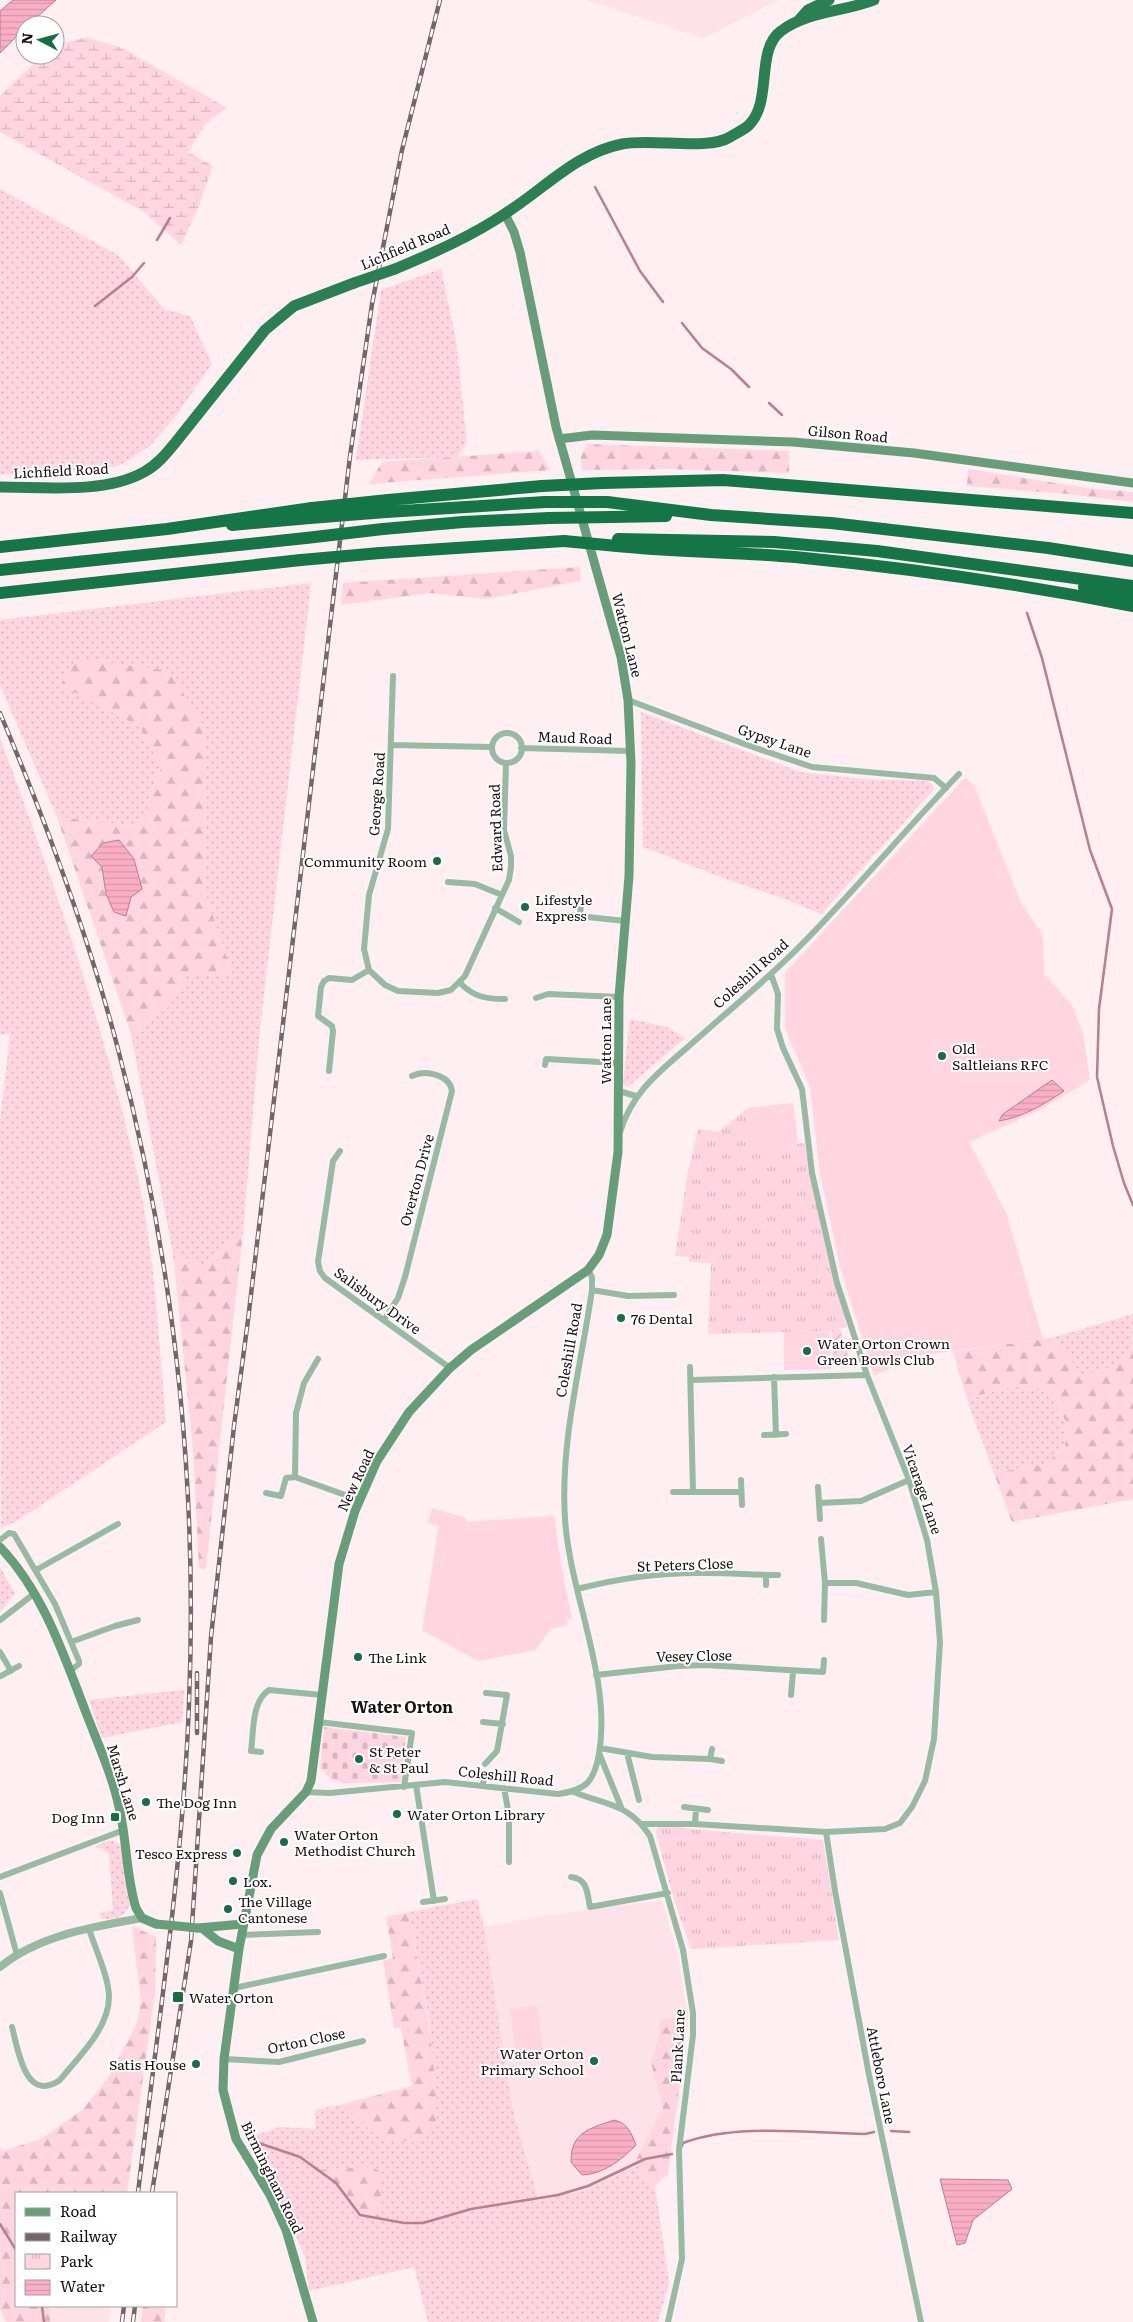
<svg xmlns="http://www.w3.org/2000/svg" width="1133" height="2322" viewBox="0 0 1133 2322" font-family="Literata,serif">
	<defs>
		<pattern id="grass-dots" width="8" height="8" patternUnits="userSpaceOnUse" patternTransform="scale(1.25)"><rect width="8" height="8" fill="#fed5e0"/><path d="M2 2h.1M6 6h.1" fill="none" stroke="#d9b6bf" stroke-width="1.8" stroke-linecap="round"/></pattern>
		<pattern id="forest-firs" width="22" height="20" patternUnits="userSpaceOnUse" patternTransform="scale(1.25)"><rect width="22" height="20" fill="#fed5e0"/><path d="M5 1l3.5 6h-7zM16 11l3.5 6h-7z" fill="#d9b6bf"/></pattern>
		<pattern id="wetland-marsh" width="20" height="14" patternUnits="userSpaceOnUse" patternTransform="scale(1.25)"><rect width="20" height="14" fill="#fed5e0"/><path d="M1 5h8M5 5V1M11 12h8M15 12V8" fill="none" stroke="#d9b6bf"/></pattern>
		<pattern id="cemetery-stones" width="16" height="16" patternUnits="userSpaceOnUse" patternTransform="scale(1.25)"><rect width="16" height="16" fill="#fed5e0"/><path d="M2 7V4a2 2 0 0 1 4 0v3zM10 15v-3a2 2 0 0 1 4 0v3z" fill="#d9b6bf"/></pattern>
		<pattern id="park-tufts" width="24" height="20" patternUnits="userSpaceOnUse" patternTransform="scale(1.25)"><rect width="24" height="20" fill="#fed5e0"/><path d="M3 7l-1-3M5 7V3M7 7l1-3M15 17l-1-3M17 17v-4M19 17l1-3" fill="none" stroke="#d9b6bf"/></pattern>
		<pattern id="garden-furrows" width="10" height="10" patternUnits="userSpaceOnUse" patternTransform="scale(1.25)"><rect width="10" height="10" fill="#fed5e0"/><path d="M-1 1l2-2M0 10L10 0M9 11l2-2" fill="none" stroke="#d9b6bf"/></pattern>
		<pattern id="water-rules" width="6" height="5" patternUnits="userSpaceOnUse" patternTransform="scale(1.25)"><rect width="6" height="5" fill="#faaec5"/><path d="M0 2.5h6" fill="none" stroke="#d695a8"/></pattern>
	</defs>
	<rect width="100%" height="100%" fill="#ffeff3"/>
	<path fill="#fde2e9" d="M 586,0 L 778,0 L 704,38 Z
		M 662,1900 L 676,1949 L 688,2016 L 678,2109 L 645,2159 L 638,2165 L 587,2190 L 540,2201 L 512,2107 L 441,1927 L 484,1927 L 543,1916 Z
		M 50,2306 L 111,2306 L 109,2322 L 50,2322 Z"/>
	<path fill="url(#grass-dots)" d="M 0,189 L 119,256 L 164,309 L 190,316 L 212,364 L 175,417 L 150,446 L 119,466 L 49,473 L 0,474 Z
		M 441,269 L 456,340 L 467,443 L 457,457 L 356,460 L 381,290 Z
		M 311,583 L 259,1039 L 243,1233 L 202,1265 L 173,1253 L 131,1034 L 167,1008 L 189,973 L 233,976 L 206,895 L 205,728 L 62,685 L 140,727 L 161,767 L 139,826 L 57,817 L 0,685 L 0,620 Z
		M 641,712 L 800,772 L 862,779 L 925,781 L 932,784 L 934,789 L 821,914 L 783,898 L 734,882 L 643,847 Z
		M 0,738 C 54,883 106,1030 139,1182 C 155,1260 159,1343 166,1422 L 17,1521 L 1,1528 L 0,1122 L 10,1034 L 0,1034 Z
		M 630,1019 L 667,1027 L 685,1038 L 629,1086 L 625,1086 L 623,1082 Z
		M 1133,1314 L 1132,1350 L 1113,1366 L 1082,1376 L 1055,1337 Z
		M 1012,1386 L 1048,1392 L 1067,1423 L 1065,1447 L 1045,1464 L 994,1473 L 967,1400 Z
		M 0,1567 L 15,1594 L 0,1612 Z
		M 184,1690 L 182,1722 L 102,1738 L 89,1700 Z
		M 107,1841 L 113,1841 L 122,1846 L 130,1905 C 123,1918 116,1920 102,1919 L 99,1914 L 113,1910 L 109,1854 L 101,1848 L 94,1847 Z
		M 477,1899 L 484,1927 L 512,2107 L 539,2201 L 587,2190 L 638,2165 L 645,2180 L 655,2186 L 669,2282 L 658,2322 L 428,2322 L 414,2267 L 309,2291 L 305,2257 L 278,2195 L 246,2138 L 280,2127 L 316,2129 L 315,2110 L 344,2104 L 361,2122 L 382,2139 L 414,2142 L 435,2079 L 429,2019 L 409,1912 Z"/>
	<path fill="url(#forest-firs)" d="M 587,444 L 789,451 L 789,473 L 666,469 L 582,470 L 581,457 Z
		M 539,451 L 550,470 L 369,484 L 382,462 Z
		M 968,469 L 1086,488 L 1133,492 L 1133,502 L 1068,494 L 967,486 Z
		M 580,567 L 580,581 L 486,599 L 430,593 L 341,605 L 343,583 Z
		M 88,659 L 169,671 L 205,728 L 206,895 L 233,976 L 189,973 L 167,1008 L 131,1034 L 57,817 L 139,826 L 161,768 L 140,727 L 61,685 L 71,666 Z
		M 243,1233 L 206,1567 L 203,1570 L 199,1567 L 193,1449 L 173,1253 L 202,1265 Z
		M 1055,1337 L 1082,1376 L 1113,1366 L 1132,1350 L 1133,1338 L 1133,1499 L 1012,1522 L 994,1473 L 1045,1464 L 1065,1447 L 1067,1423 L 1048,1392 L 1012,1386 L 967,1399 L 953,1352 Z
		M 409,1912 C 420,1982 438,2051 436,2123 L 414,2142 L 382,2139 L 361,2122 L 344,2104 L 412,2086 L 401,2028 L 394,2028 L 383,1961 L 393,1958 L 386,1917 Z
		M 132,1926 L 156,1937 L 155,1991 L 127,2193 L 16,2193 L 16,2306 L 50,2306 L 50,2322 L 6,2322 L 0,2309 L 0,2147 L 2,2151 L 41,2139 L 82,2110 L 108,2078 L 137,2024 L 141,2002 Z
		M 688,2016 L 668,2174 L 655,2186 L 645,2180 L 636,2160 L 663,2108 L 651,2063 L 658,2041 L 661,2020 Z
		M 371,2167 L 380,2171 L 382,2218 L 357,2216 L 340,2188 L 322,2177 L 316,2170 Z
		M 143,2306 L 166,2306 L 164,2322 L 141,2322 Z"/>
	<path fill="url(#wetland-marsh)" d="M 86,37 L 122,48 L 227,108 L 205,124 L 188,152 L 213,166 L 198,208 L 181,245 L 144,212 L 0,132 L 0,97 C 12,84 38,55 55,55 L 55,50 L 64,43 Z"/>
	<path fill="url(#cemetery-stones)" d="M 324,1727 L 406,1737 L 401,1782 L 343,1783 L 331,1779 L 320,1768 Z"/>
	<path fill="url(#park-tufts)" d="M 748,1108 L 753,1148 L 804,1143 L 847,1327 L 830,1331 L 708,1334 L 711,1263 L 689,1262 L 689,1257 L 675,1256 L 687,1176 L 698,1129 L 718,1132 Z
		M 668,1825 L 689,1829 L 823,1840 L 839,1940 L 691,1949 L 672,1893 L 656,1832 L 658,1827 Z"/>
	<path fill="url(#garden-furrows)" d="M 840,1329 L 852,1367 L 834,1366 L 832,1330 Z"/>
	<path fill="#fed5e0" d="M 965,778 L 974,785 L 1021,903 L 1043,936 L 1044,974 L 1072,1005 L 1083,1033 L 1090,1080 L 1040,1110 L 969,1142 L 1007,1215 L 1043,1339 L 915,1356 L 874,1376 L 840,1266 L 820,1173 L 810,1087 L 785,1028 L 785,973 Z
		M 793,1103 L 798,1143 L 753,1148 L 748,1108 Z
		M 830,1331 L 831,1369 L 784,1370 L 784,1332 Z
		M 432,1508 L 466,1518 L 466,1522 L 554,1516 L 561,1564 L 572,1618 L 566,1619 L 567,1625 L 551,1629 L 535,1650 L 478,1661 L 422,1630 L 439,1525 L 428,1523 Z
		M 537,2005 L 543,2051 L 516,2055 L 510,2009 Z"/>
	<path fill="url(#water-rules)" stroke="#b77f90" d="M 13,0 L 56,0 L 28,25 L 25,25 L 25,28 L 0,53 L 0,11 Z
		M 119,840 L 134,859 L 142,889 L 131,897 L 126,916 L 114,912 L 106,894 L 102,867 L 91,856 L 103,843 Z
		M 1052,1080 L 1064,1091 C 1043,1105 1023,1117 999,1121 L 1003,1114 Z
		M 614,2120 C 627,2123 631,2132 636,2145 C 621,2160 604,2174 582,2175 L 571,2162 C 571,2132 589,2129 614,2120 Z
		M 940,2179 L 1008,2180 L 1012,2189 L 973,2220 L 965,2243 L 957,2245 Z"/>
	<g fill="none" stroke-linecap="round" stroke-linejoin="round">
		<path stroke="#b77f90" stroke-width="2.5" d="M 595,187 L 640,271 L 663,302
			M 157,240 L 170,218
			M 95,306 L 132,277 L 144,263
			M 682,323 L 702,348 L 731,369 L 749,387
			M 769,403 L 782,415
			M 1027,613 L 1042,658 L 1090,850 L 1112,909 L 1099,1009 L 1097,1077 L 1113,1146 L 1124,1183 L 1133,1205
			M 891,2131 L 909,2132
			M 250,2140 L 300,2157 L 336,2183 L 360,2215 L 404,2223 L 423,2223 L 471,2209 L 558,2195 L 588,2186 L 645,2159 L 672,2154
			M 682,2146 L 683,2143 C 735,2123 810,2133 865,2134 L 874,2132
			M 0,2224 L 16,2250
			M 42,2306 L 44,2322"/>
		<path stroke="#97baa2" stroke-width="6" d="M 393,676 L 388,829 L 369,895 L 364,949 L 369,970 L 385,985 L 398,991 L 438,993 L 451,990 L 465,976 L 502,895
			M 628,700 L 747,745 L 812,767 L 934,778 L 946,788
			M492 748a15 15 0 1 1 30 0a15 15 0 1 1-30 0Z
			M 391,745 L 491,747
			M 521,748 L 629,751
			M 448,882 L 475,884 L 502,895 L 509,880 L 511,867 L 511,856 L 504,830 L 506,763
			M 495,908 L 519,922
			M 569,915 L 625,921
			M 580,916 L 581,903
			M 460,983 C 474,997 486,999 505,999
			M 536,998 L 548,994 L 619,997
			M 545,1065 L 546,1059 L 618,1063
			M 329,1071 L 333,1031 L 332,1026 L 318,1016 L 321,987 L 324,981 L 329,978 L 352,980 L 369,970
			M 619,1091 L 636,1096
			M 620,1132 C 634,1087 665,1068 698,1038 C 733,1007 770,977 802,944 C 856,889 905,830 959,774
			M 340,1151 L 333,1161 L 318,1262 L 320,1271 L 325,1278 L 450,1368
			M 592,1290 L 628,1296 L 674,1295
			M 384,1320 L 398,1298 L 405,1277 L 452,1091 C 450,1075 425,1069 412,1076
			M 318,1359 L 304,1383 L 296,1413 L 295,1477 L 359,1500
			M 690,1367 L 693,1492
			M 774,1377 L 776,1435
			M 691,1380 L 867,1375
			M 764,1435 L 786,1434
			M 741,1480 L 742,1505
			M 818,1487 L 820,1519
			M 673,1492 L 741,1492
			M 266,1493 L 281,1496 L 286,1478 L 295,1477
			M 820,1503 L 861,1501 L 909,1480
			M 821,1539 L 825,1583 L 824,1620
			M 0,1540 L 9,1533 L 14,1534 L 55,1604 L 79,1661 L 79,1664 L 70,1671
			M 36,1570 L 118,1524
			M 825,1583 L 856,1583 L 908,1595 L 936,1592
			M 766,1585 L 766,1575
			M 577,1589 C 619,1578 664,1572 708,1573 C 731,1573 754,1575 778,1575
			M 0,1620 L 35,1593
			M 71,1642 L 115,1626 L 138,1620
			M 0,1652 L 11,1671
			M 596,1675 L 678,1666 L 705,1665 L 823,1672 L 824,1660
			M 1,1676 L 19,1666
			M 791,1695 L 793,1672
			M 319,1722 L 412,1733 L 404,1787
			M 483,1722 L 503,1724
			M 600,1748 L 652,1757 L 710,1759
			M 712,1749 L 710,1759 L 722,1761
			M 261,1752 L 251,1751 C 254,1731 251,1702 269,1690 L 322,1695
			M 599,1753 L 621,1807
			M 627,1753 L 639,1800
			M 485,1764 L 497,1751 L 507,1695 L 486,1693
			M 416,1785 L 434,1901
			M 483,1785 L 484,1776
			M 504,1788 L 509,1815 L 509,1862
			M 306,1792 L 330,1793 L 445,1782 L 558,1794 C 586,1790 594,1782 599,1754 C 612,1679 570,1595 565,1519 C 560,1441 581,1367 592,1290 L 592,1277 L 588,1270
			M 574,1792 C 608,1806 628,1803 650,1836 L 683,1950 L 693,2013 L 693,2035 L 679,2150 L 682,2259 L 668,2322
			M 684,1807 L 708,1810
			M 642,1824 L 695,1824 L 826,1832 L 885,1829 L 900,1823 L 912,1807 L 925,1781 L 934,1739 L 940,1642 L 936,1592 L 927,1540 L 909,1480 L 867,1375 L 837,1283 L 812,1173 L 802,1089 L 783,1048 L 777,1029 L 778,994 L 771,974
			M 695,1824 L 696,1809
			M 826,1832 L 835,1891 L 869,2075 L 921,2322
			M 0,1877 L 124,1830
			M 571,1877 C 588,1879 587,1893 590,1907 L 668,1893
			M 0,1893 L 17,1955
			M 423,1902 L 445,1899
			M 241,1935 L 318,1932
			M 234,1988 L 384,1956
			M 12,2027 C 18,2049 25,2104 60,2080 C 79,2056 110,2028 109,1995 C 108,1975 95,1948 89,1929
			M 224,2059 L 279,2062 L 363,2041"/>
		<path stroke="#97baa2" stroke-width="8" d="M 0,1967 C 39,1935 93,1927 142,1918"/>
		<path stroke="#679e7a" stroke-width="9" d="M 559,439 L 592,435 L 793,442 L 914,453 L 1133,483
			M 0,1547 C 43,1592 63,1653 85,1710 C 97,1742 112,1774 119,1807 C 127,1840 126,1876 136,1908 L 142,1918 L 156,1924
			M 198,1928 L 243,1924
			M 203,1929 L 218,1941 L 239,1949
			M 313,2322 L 286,2230 L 270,2195 L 236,2139 L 223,2090 L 224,2059 L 239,1949 L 257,1855 L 271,1829 L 306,1792 L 311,1781 L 339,1564 L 355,1511 L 377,1461 L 409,1412 L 450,1368 L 471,1350 L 588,1270 L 599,1255 L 607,1235 L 618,1152 L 619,997 L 629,876 L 631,763 L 628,700 L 621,657 L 556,427 L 520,252 L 514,232 L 505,214"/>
		<path stroke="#2a8052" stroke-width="11" d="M 799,20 L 808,10 L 829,0
			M 395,269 C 433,253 472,236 506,213 C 544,189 576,153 622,144 C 651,138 708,151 730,137 C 736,133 744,130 749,125 C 773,101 755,50 781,31 C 807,11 844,12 874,0
			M 0,487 C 44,487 105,494 144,472 C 157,465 166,454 175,443 L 265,330 L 294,306 L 354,283"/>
		<path stroke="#147646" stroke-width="12" d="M 603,483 L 723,480 L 1133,513
			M 388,500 L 542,486
			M 607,502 L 711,515 L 831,523 L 1048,548 L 1133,561
			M 386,512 L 545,502
			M 611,517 L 666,516
			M 232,525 L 310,518
			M 383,529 L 463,522 L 549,518
			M 618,539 L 774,542 L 877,551 L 1133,586
			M 617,546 C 676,552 736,552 795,557 C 908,568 1021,584 1133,606
			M 0,547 L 167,529 L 312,508
			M 380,553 L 564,541
			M 0,570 L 306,538
			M 1084,587 L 1133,598
			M 0,593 L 301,560"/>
		<defs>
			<path id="rail" d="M 0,713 C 46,822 88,934 118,1049 C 174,1262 198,1483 189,1703 C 183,1867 157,2030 138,2193
				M 197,1673 L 197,1733
				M 152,2193 L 191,1941 L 211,1637 L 234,1426 L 248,1320 L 350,456 L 372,304 L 402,150 L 440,0
				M 122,2322 L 124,2306
				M 133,2322 L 135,2306"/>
		</defs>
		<use href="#rail" stroke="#74666a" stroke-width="4.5"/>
		<use href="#rail" stroke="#fff" stroke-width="2.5" stroke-dasharray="8" stroke-linecap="butt"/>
		<path stroke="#679e7a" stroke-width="9" d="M 156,1924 L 198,1928"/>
		<path stroke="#2a8052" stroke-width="11" d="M 354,283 L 395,269"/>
		<path stroke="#147646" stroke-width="12" d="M 542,486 L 603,483
			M 545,502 L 607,502
			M 312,508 L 388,500
			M 310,518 L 386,512
			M 549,518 L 611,517
			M 306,538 L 383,529
			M 564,541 L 617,546
			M 301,560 L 380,553"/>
	</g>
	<g fill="#166e41" stroke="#fff" stroke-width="2">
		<circle cx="437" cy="861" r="5"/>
		<circle cx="525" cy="907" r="5"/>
		<circle cx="942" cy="1056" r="5"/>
		<circle cx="621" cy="1318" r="5"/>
		<circle cx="807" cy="1351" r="5"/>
		<circle cx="358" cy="1657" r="5"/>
		<circle cx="359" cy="1759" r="5"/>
		<circle cx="146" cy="1802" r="5"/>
		<circle cx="397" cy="1814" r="5"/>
		<rect x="110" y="1812" width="10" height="10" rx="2.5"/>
		<circle cx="284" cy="1842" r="5"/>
		<circle cx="237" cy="1853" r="5"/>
		<circle cx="233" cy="1881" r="5"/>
		<circle cx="228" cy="1909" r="5"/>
		<rect x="172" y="1991" width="12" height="12" rx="2.5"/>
		<circle cx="594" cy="2061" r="5"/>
		<circle cx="196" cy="2064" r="5"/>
	</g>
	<g text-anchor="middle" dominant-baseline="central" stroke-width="4" stroke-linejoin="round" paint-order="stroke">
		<g font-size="14" fill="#1c1014" stroke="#fff">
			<text transform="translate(405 246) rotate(-23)">Lichfield Road</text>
			<text transform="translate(848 433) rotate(5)">Gilson Road</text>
			<text transform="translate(61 470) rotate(-3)">Lichfield Road</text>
			<text transform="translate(628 635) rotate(76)">Watton Lane</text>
			<text transform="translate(575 737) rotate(2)">Maud Road</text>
			<text transform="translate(775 740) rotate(19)">Gypsy Lane</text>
			<text transform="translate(376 794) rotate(-86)">George Road</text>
			<text transform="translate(495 828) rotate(-92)">Edward Road</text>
			<text transform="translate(750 973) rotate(-42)">Coleshill Road</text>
			<text transform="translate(605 1041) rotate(-90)">Watton Lane</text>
			<text transform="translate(416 1180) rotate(-75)">Overton Drive</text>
			<text transform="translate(378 1300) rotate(36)">Salisbury Drive</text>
			<text transform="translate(568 1350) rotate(-80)">Coleshill Road</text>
			<text transform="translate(355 1480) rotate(-65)">New Road</text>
			<text transform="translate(923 1489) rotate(71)">Vicarage Lane</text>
			<text transform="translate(685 1564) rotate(-2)">St Peters Close</text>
			<text transform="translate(694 1655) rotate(-1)">Vesey Close</text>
			<text transform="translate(506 1775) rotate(6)">Coleshill Road</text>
			<text transform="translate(124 1782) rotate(73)">Marsh Lane</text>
			<text transform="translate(306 2040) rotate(-12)">Orton Close</text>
			<text transform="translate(677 2046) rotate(-87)">Plank Lane</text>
			<text transform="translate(882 2075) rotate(79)">Attleboro Lane</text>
			<text transform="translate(273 2177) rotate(64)">Birmingham Road</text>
		</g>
		<g font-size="14" fill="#1c1014" stroke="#fff" text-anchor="start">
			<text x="427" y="861" text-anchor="end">Community Room</text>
			<text x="535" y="899">Lifestyle<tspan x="535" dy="16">Express</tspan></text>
			<text x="952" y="1048">Old<tspan x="952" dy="16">Saltleians RFC</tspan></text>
			<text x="631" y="1318">76 Dental</text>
			<text x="817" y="1343">Water Orton Crown<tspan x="817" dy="16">Green Bowls Club</tspan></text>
			<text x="368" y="1657">The Link</text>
			<text x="369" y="1751">St Peter<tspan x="369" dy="16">&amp; St Paul</tspan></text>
			<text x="156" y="1802">The Dog Inn</text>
			<text x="407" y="1814">Water Orton Library</text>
			<text x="105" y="1817" text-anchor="end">Dog Inn</text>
			<text x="294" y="1834">Water Orton<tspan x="294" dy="16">Methodist Church</tspan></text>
			<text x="227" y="1853" text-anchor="end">Tesco Express</text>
			<text x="243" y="1881">Lox.</text>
			<text x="238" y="1901">The Village<tspan x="238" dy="16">Cantonese</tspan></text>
			<text x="189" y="1997">Water Orton</text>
			<text x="584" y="2053" text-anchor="end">Water Orton<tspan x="584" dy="16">Primary School</tspan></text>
			<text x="186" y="2064" text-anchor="end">Satis House</text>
		</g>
		<g font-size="16" font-weight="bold" fill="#1c1014" stroke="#fff">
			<text x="402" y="1706">Water Orton</text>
		</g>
	</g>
	<rect x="15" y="2192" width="162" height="115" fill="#ffffff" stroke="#a49fa1"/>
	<rect x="25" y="2208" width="25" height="8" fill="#679e7a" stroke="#a49fa1"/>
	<text x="60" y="2217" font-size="15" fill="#1c1014">Road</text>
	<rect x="25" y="2233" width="25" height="8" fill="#74666a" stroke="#a49fa1"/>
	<text x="60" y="2242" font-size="15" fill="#1c1014">Railway</text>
	<rect x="25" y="2254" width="25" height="15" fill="url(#park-tufts)" stroke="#a49fa1"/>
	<text x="60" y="2267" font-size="15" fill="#1c1014">Park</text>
	<rect x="25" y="2280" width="25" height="15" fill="url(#water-rules)" stroke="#a49fa1"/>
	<text x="60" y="2292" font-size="15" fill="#1c1014">Water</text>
	<g transform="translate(40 40) rotate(276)"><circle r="24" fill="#ffffff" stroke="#a49fa1"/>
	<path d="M0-4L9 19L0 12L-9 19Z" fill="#166e41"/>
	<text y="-8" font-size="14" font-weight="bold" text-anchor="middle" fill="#1c1014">N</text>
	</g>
</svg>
